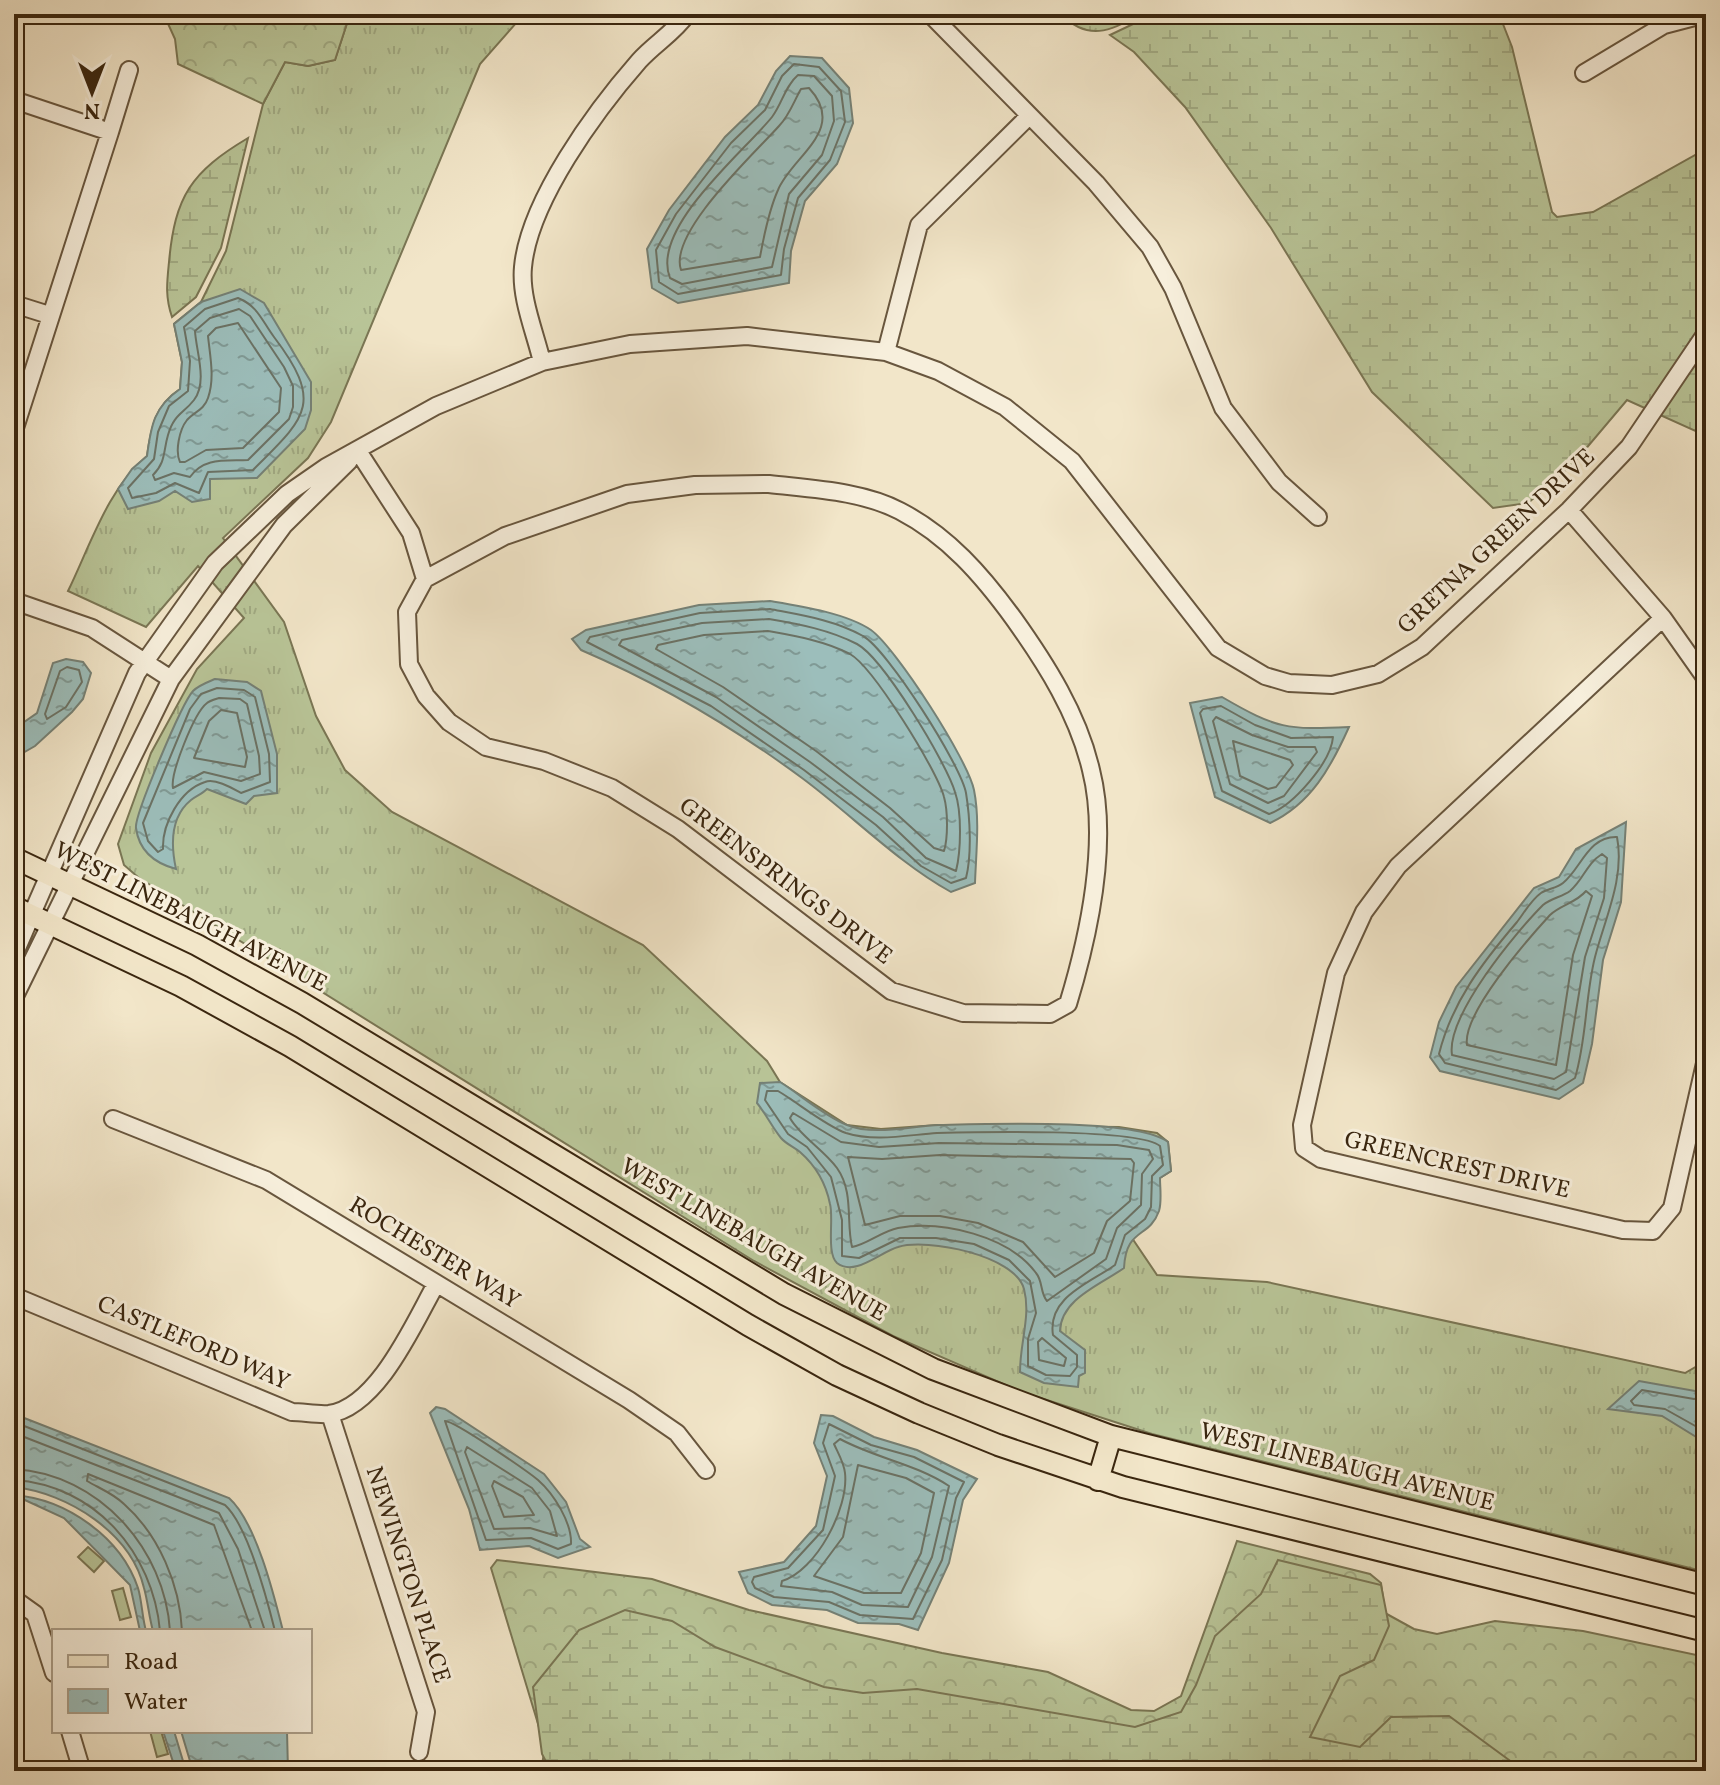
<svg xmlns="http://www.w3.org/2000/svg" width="1720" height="1785" viewBox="0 0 1720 1785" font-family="Vollkorn,serif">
	<defs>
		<pattern id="grass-tufts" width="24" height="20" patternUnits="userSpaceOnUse" patternTransform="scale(2)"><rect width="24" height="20" fill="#b9c598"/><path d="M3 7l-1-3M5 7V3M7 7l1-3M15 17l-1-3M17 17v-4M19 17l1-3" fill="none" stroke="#a0a982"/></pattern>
		<pattern id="forest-crowns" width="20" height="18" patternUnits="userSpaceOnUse" patternTransform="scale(2)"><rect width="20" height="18" fill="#b9c598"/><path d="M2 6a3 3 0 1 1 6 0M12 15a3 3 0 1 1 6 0" fill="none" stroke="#a0a982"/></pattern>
		<pattern id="wetland-marsh" width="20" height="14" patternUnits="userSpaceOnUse" patternTransform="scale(2)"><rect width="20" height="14" fill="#b9c598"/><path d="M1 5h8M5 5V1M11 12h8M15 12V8" fill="none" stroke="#a0a982"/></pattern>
		<pattern id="water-ripples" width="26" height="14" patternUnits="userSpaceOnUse" patternTransform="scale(2)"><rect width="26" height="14" fill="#9cbebb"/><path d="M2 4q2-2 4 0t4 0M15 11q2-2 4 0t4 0" fill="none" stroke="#809a96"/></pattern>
	</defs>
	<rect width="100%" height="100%" fill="#f2e6c9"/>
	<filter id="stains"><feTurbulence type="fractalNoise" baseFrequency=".0025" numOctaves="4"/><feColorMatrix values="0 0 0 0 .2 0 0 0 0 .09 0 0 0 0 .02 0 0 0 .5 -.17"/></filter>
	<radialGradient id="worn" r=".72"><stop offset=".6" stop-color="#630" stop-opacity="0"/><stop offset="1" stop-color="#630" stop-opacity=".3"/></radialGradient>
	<path fill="url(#grass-tufts)" stroke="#7a7654" stroke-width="2" d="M 350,14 L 524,14 L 480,64 L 331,422 L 308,458 L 223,538 L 284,622 L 316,716 L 345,770 L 392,812 L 643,945 L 767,1061 L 780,1082 L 847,1125 L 881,1129 L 938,1125 L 1119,1127 L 1157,1133 L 1168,1142 L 1171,1171 L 1160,1178 C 1160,1208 1157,1221 1132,1238 L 1157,1275 L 1267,1282 L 1685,1373 L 1706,1361 L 1706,1572 L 1152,1434 L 1022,1392 L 893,1336 L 754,1261 L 139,878 L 124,865 L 118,844 L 151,753 L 197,669 L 244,618 L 198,566 L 146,627 L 68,591 C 90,546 108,488 147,456 C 151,427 155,405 180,389 L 182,362 L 174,324 L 201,302 L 226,251 L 263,104 L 285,62 L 308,66 L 335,60 Z
		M 1061,14 L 1140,14 C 1111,32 1087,41 1061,14 Z"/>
	<path fill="url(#forest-crowns)" stroke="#7a7654" stroke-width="2" d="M 122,14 L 350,14 L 335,60 L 308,66 L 285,62 L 263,104 L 178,64 L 175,39 L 165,17 Z
		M 1237,1541 L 1370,1574 L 1381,1583 L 1385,1613 L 1414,1629 L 1437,1634 L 1495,1621 L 1583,1631 L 1706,1657 L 1706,1771 L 541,1771 L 545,1747 L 491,1568 L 497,1560 L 652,1579 L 749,1610 L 942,1653 L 1048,1672 L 1131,1710 L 1154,1711 L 1181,1696 Z"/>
	<path fill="url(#wetland-marsh)" stroke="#7a7654" stroke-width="2" d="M 1154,14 L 1499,14 L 1512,47 L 1552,212 L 1557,217 L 1593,212 L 1706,149 L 1706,441 L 1698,432 L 1627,400 L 1573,464 L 1528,503 L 1493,508 L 1372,392 L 1271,228 L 1185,107 L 1134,52 L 1110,35 Z
		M 248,138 L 221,248 L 196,297 L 172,317 C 165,297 167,282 169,262 C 175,196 191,172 248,138 Z
		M 1278,1560 L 1381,1585 L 1389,1626 L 1374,1660 L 1340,1676 L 1310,1737 L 1360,1747 L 1391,1717 L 1449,1716 L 1524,1771 L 551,1771 L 542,1754 L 533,1687 L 579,1630 L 625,1610 L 672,1621 L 715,1647 L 824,1687 L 863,1693 L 917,1689 L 1135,1727 L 1181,1712 L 1196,1685 L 1215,1636 L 1261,1594 Z"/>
	<path fill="#b9c598" stroke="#7a7654" stroke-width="2" d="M 88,1547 L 104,1561 L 94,1572 L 78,1557 Z
		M 123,1588 L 131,1617 L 120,1620 L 112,1591 Z
		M 150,1731 L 161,1731 L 168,1754 L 157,1757 Z"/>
	<path fill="url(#water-ripples)" stroke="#758176" stroke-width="2" d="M 790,56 L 822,58 L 849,88 L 853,123 L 837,164 L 805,201 L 791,251 L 789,283 L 678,303 L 652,288 L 647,249 L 669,210 L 725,137 L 758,105 L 776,71 Z
		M 240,289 L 264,303 L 311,382 L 311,410 L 305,429 L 257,478 L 210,479 L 210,499 L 192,502 L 175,491 L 159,501 L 128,509 L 118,489 L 132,469 L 147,456 C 151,425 154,407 180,389 L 182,362 L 174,324 L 201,302 Z
		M 770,601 C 800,606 846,613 871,630 C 896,648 968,760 974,790 C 980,820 976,853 975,883 L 951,892 C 897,862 852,815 802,778 C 733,727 660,684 581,650 L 572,639 L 586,630 L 699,605 Z
		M 66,659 L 83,662 L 91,673 L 83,699 L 72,712 L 35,746 L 14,758 L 14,729 L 37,713 L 53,663 Z
		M 215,679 L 247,682 L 261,691 L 277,754 L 277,793 L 254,796 L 246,804 L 207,789 C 202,794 196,796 191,800 C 170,817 171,846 176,869 C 154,863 139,851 136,828 C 134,816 182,703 193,691 C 199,685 208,682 215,679 Z
		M 1222,697 C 1277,729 1287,730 1349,727 C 1331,767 1311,804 1270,823 L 1215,797 L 1190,703 Z
		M 1626,822 L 1621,902 L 1603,960 L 1592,1044 L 1583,1083 L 1559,1099 L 1440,1071 L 1430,1057 L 1439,1022 L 1456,987 L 1534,888 L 1559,877 L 1576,849 Z
		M 780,1082 C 801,1095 824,1116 847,1125 C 874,1136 910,1126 939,1125 C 983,1124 1138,1118 1168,1142 L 1171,1171 L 1160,1178 C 1160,1188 1162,1201 1159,1211 C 1149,1239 1126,1227 1124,1268 C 1100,1285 1061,1299 1060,1331 L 1085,1350 L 1085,1373 L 1079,1376 L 1078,1387 L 1044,1383 L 1020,1372 C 1020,1342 1031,1316 1024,1289 C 1015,1255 927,1238 898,1247 C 880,1252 855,1277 837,1263 C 826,1253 834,1218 830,1204 C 826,1184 816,1166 800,1152 C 794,1147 786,1144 781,1138 C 772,1127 766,1114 757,1103 L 760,1083 Z
		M 1639,1381 L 1695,1391 L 1706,1388 L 1706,1443 L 1662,1416 L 1608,1409 Z
		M 436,1407 L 445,1409 L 544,1474 L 566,1502 L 580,1539 L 590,1547 L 558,1558 L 529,1546 L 480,1550 L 469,1509 L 430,1413 Z
		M 14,1414 L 229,1498 C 256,1522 274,1595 283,1631 L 153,1631 C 149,1617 148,1602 144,1588 C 131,1533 68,1493 14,1487 Z
		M 821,1415 L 833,1416 L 874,1437 L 917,1450 L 977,1479 L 963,1500 L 949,1563 L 918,1630 L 899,1624 L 858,1623 L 827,1610 L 772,1605 L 748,1593 L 739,1572 L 784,1562 L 816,1526 L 827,1476 L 814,1443 Z
		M 14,1495 C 66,1499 121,1537 138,1588 C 142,1601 142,1617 146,1631 L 140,1631 L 130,1585 L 64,1518 Z
		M 163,1731 L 174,1731 L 186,1771 L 176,1771 Z
		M 181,1731 L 287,1731 L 288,1771 L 193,1771 Z"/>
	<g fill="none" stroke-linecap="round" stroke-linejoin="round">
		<path stroke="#6b7265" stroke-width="2" d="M 794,64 L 819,67 L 841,91 L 845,122 L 830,160 L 798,198 L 784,249 L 781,275 L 678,294 L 659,282 L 656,250 L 676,214 L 731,143 L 765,110 L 782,76 Z
			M 798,75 L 814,76 L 832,96 L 834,121 L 822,155 L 789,194 L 772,267 L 682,284 L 670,278 C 650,228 744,152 772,117 C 782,104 785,86 798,75 Z
			M 809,88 C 848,130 792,156 778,190 C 769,210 764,235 760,257 L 681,270 C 668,233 755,153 779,126 C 789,116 794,101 801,89 Z
			M 238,298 C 258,306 262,321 274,337 C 325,404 305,418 253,470 L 208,472 L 199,493 L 175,483 L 156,493 L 132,498 L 128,488 L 154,459 L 158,432 L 169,406 L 188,391 L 190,361 L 184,327 L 205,309 Z
			M 239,309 L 250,316 L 284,367 L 293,386 L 293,407 L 289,419 L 248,460 C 225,461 204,457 190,477 L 174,473 L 155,480 L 153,475 C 166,462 163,452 168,435 C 174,414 183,414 194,400 C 208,382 196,351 195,331 L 210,318 Z
			M 238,323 L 281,388 L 279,412 L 243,448 L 206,450 L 185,462 L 180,462 C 175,452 179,430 187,420 C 194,412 204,410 208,398 C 215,378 210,356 208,336 L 216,328 Z
			M 770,609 C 801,615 835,620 863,636 C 887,649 961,765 966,793 C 970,817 972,855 966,878 L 951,883 L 921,866 L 876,825 L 804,770 L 711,706 L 587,642 L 590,637 L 700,613 Z
			M 769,619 C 799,624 830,630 857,644 C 883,658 946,762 955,792 C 962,812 961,851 956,871 L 926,858 L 883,817 L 810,762 L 716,697 L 619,645 L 622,640 L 702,623 Z
			M 768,631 C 796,636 825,641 850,654 C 873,667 937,770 944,797 C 948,811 948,838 944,851 L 934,848 L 890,808 L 816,751 L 723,687 L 656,649 L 658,645 L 704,635 Z
			M 67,667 L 79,670 L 82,682 L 66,707 L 47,719 L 45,714 L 60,671 Z
			M 217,688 L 244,690 L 255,697 L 269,754 L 270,782 L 241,793 C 232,788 215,778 205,782 C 180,790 162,824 163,849 L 158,852 L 148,841 L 143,823 L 190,709 L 201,694 Z
			M 219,698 L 240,699 L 247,704 L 259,756 L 260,774 L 241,781 L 204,772 L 173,788 C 170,774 194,713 207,703 C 209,701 216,699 219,698 Z
			M 1221,706 L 1255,725 L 1291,738 L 1333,737 C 1331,762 1293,806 1269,814 L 1222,791 L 1200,713 L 1203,709 Z
			M 221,710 L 237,713 L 247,757 L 245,767 L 194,758 L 209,721 Z
			M 1216,717 L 1252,735 L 1288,747 L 1315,747 L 1317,752 L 1284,796 L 1268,803 L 1230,784 L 1213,721 Z
			M 1233,741 L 1290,760 L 1293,765 L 1276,787 L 1268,789 L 1240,776 Z
			M 1617,837 C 1625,878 1605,918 1595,957 C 1585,997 1587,1038 1575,1078 L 1556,1090 L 1445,1063 L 1439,1054 C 1452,1002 1482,963 1517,922 C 1524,913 1531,900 1541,893 C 1547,889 1557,888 1563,883 C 1581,869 1588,836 1617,837 Z
			M 1602,854 L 1607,858 L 1604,898 L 1585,957 L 1566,1072 L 1554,1079 L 1452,1055 C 1446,1016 1516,932 1543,905 C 1551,898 1562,897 1570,891 C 1584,879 1586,864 1602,854 Z
			M 1586,891 L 1592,896 L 1573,955 L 1556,1065 L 1467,1045 C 1462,1014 1528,939 1550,915 C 1560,905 1576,903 1586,891 Z
			M 767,1091 L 778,1091 C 797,1102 826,1126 846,1133 C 874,1142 908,1135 937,1133 C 973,1132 1138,1128 1160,1146 L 1163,1165 L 1152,1176 L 1151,1207 L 1145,1219 L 1125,1235 L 1115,1265 C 1090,1283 1047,1297 1053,1335 L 1077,1355 L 1077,1367 L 1070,1376 L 1046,1375 L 1028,1366 L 1028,1339 L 1036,1313 L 1030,1281 L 1009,1260 L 974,1244 L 936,1238 L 900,1238 L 859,1258 L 842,1256 L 842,1220 L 831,1177 L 807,1147 L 788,1134 L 765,1100 Z
			M 793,1113 L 841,1142 L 879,1147 L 939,1143 L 1117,1145 L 1149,1150 L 1153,1159 L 1142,1174 L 1141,1205 L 1117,1228 L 1106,1259 L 1047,1301 C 1040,1293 1043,1281 1036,1273 C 1009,1236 942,1220 898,1228 C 882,1231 866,1245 852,1247 C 846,1222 854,1192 837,1168 C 824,1150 799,1135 790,1118 Z
			M 940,1155 L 1131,1159 L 1134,1163 L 1130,1201 L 1107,1221 L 1094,1253 L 1055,1277 L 1023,1242 L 978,1223 L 940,1216 L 900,1216 L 865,1225 L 848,1157 L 882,1159 Z
			M 1042,1338 L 1066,1358 L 1064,1366 L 1039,1360 L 1038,1342 Z
			M 1706,1397 L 1694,1399 L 1642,1390 L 1631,1401 L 1634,1405 L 1665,1409 L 1706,1432
			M 445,1421 C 455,1421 527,1471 538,1480 C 554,1494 572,1523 571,1544 L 558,1549 L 531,1538 L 486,1540 Z
			M 14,1422 L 225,1505 C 248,1526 267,1599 275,1631
			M 829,1424 L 871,1445 L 914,1457 L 964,1482 L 956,1498 L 942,1560 L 913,1619 L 860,1615 L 829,1602 L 774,1597 L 755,1588 L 752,1582 L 754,1577 L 788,1568 L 823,1530 L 835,1476 L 823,1443 Z
			M 14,1433 L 219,1513 L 238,1549 L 265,1631
			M 840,1439 C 875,1458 916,1464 949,1486 L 932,1557 L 908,1607 L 862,1605 L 832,1592 L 781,1586 L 782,1581 C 816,1571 849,1508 845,1473 C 844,1463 838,1453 834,1444 Z
			M 467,1447 L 532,1488 L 550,1511 L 557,1536 L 530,1528 L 494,1529 L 465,1452 Z
			M 858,1465 L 906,1478 L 934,1493 L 921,1553 L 901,1593 L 864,1593 L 814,1576 L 843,1537 Z
			M 14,1469 C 99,1474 165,1549 170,1631
			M 14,1480 C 95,1485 153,1553 160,1631
			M 494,1481 L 523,1497 L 534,1515 L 504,1517 L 492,1486 Z
			M 182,1631 C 180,1585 159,1535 124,1504 C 114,1494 99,1488 87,1481 L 88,1474 L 214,1525 L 252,1631"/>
		<defs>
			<path id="minor" d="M 930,14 L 1096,183 L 1150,247 L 1173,288 L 1223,408 L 1279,482 L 1318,517
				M 1584,73 L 1664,25 L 1706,14
				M 14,100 L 110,132 L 14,431
				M 110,132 L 129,70
				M 14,304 L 49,315
				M 886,352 L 919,225 L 1029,116
				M 542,362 C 535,332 520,298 523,267 C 529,201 596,110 639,61 C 654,44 674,33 687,14
				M 358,451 L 411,533 L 425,579
				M 769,484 C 812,489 862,491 900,511 C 948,536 982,575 1014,619 C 1046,664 1078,714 1091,770 C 1109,841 1089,935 1068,1004 L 1050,1014 L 963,1013 L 891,991 L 678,829 L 612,788 L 544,761 L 486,747 L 449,722 L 426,696 L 409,664 L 407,612 L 425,579 L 505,536 L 627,494 L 695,485 Z
				M 1569,510 L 1663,618
				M 14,601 L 92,628 L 171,679
				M 1706,679 L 1663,618 L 1398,866 L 1364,912 L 1336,973 L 1302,1125 L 1304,1148 L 1321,1159 L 1623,1230 L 1653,1231 L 1672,1208 L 1706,1059
				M 14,955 L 137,673 L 215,563 L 287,494 L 326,467 L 436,406 L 542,362 L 630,344 L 747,336 L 886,352 L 938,371 L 1005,407 L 1072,461 L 1218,648 L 1265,676 L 1289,683 L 1332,685 L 1378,674 L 1422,647 L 1569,510 L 1629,447 L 1706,333
				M 14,998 L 171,679 L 284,525 L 349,461
				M 113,1119 L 266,1180 L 629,1400 L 677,1433 L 706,1470
				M 14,1296 L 292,1412 C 303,1412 317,1415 329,1414 C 378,1407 414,1323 436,1284
				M 330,1414 L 426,1712 L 419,1752
				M 14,1599 L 35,1614 L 54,1673
				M 70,1731 L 82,1771"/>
			<path id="major" d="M 14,858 L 197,945 L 302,1003 L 784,1294 L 933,1369 L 1111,1436 L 1706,1585
				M 14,907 L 181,986 L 290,1046 L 748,1325 L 837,1375 L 919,1413 L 998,1445 L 1123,1487 L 1706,1631
				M 1098,1480 L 1111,1436"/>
		</defs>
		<use href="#minor" stroke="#68563e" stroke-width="20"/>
		<use href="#major" stroke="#3a260f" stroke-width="24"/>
		<use href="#minor" stroke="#f7efdc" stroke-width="16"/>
		<use href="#major" stroke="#f2e6c9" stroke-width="20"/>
	</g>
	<g text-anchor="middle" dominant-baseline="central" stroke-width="6" stroke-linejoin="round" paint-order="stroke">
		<g font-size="24" fill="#3a260f" stroke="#f7efdc">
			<text transform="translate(1497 542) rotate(-43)">GRETNA GREEN DRIVE</text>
			<text transform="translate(785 882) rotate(37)">GREENSPRINGS DRIVE</text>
			<text transform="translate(190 918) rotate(27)">WEST LINEBAUGH AVENUE</text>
			<text transform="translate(1457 1166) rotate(13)">GREENCREST DRIVE</text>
			<text transform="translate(753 1241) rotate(30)">WEST LINEBAUGH AVENUE</text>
			<text transform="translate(434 1254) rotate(31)">ROCHESTER WAY</text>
			<text transform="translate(193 1344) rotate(23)">CASTLEFORD WAY</text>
			<text transform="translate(1347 1468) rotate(14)">WEST LINEBAUGH AVENUE</text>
			<text transform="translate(407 1575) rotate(72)">NEWINGTON PLACE</text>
		</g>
	</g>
	<rect width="1720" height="1785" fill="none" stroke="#f2e6c9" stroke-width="48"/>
	<rect x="16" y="16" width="1688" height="1753" fill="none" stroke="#3a260f" stroke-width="4"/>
	<rect x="24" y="24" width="1672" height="1737" fill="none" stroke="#3a260f" stroke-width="2"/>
	<rect x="52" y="1629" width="260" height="104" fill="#f7efdc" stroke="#ab9f8a" stroke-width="2"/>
	<rect x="68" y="1655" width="40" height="12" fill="#f2e6c9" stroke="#ab9f8a" stroke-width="2"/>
	<text x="124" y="1669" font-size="24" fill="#3a260f">Road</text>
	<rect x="68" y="1689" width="40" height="24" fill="url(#water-ripples)" stroke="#ab9f8a" stroke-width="2"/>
	<text x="124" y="1709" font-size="24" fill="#3a260f">Water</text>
	<g transform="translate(92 92) rotate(180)" stroke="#f7efdc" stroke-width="6" paint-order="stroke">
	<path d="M0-6L14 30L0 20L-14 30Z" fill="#3a260f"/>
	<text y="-12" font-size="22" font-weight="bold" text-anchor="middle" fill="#3a260f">N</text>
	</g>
	<rect width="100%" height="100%" filter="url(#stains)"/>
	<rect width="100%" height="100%" fill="url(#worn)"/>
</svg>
